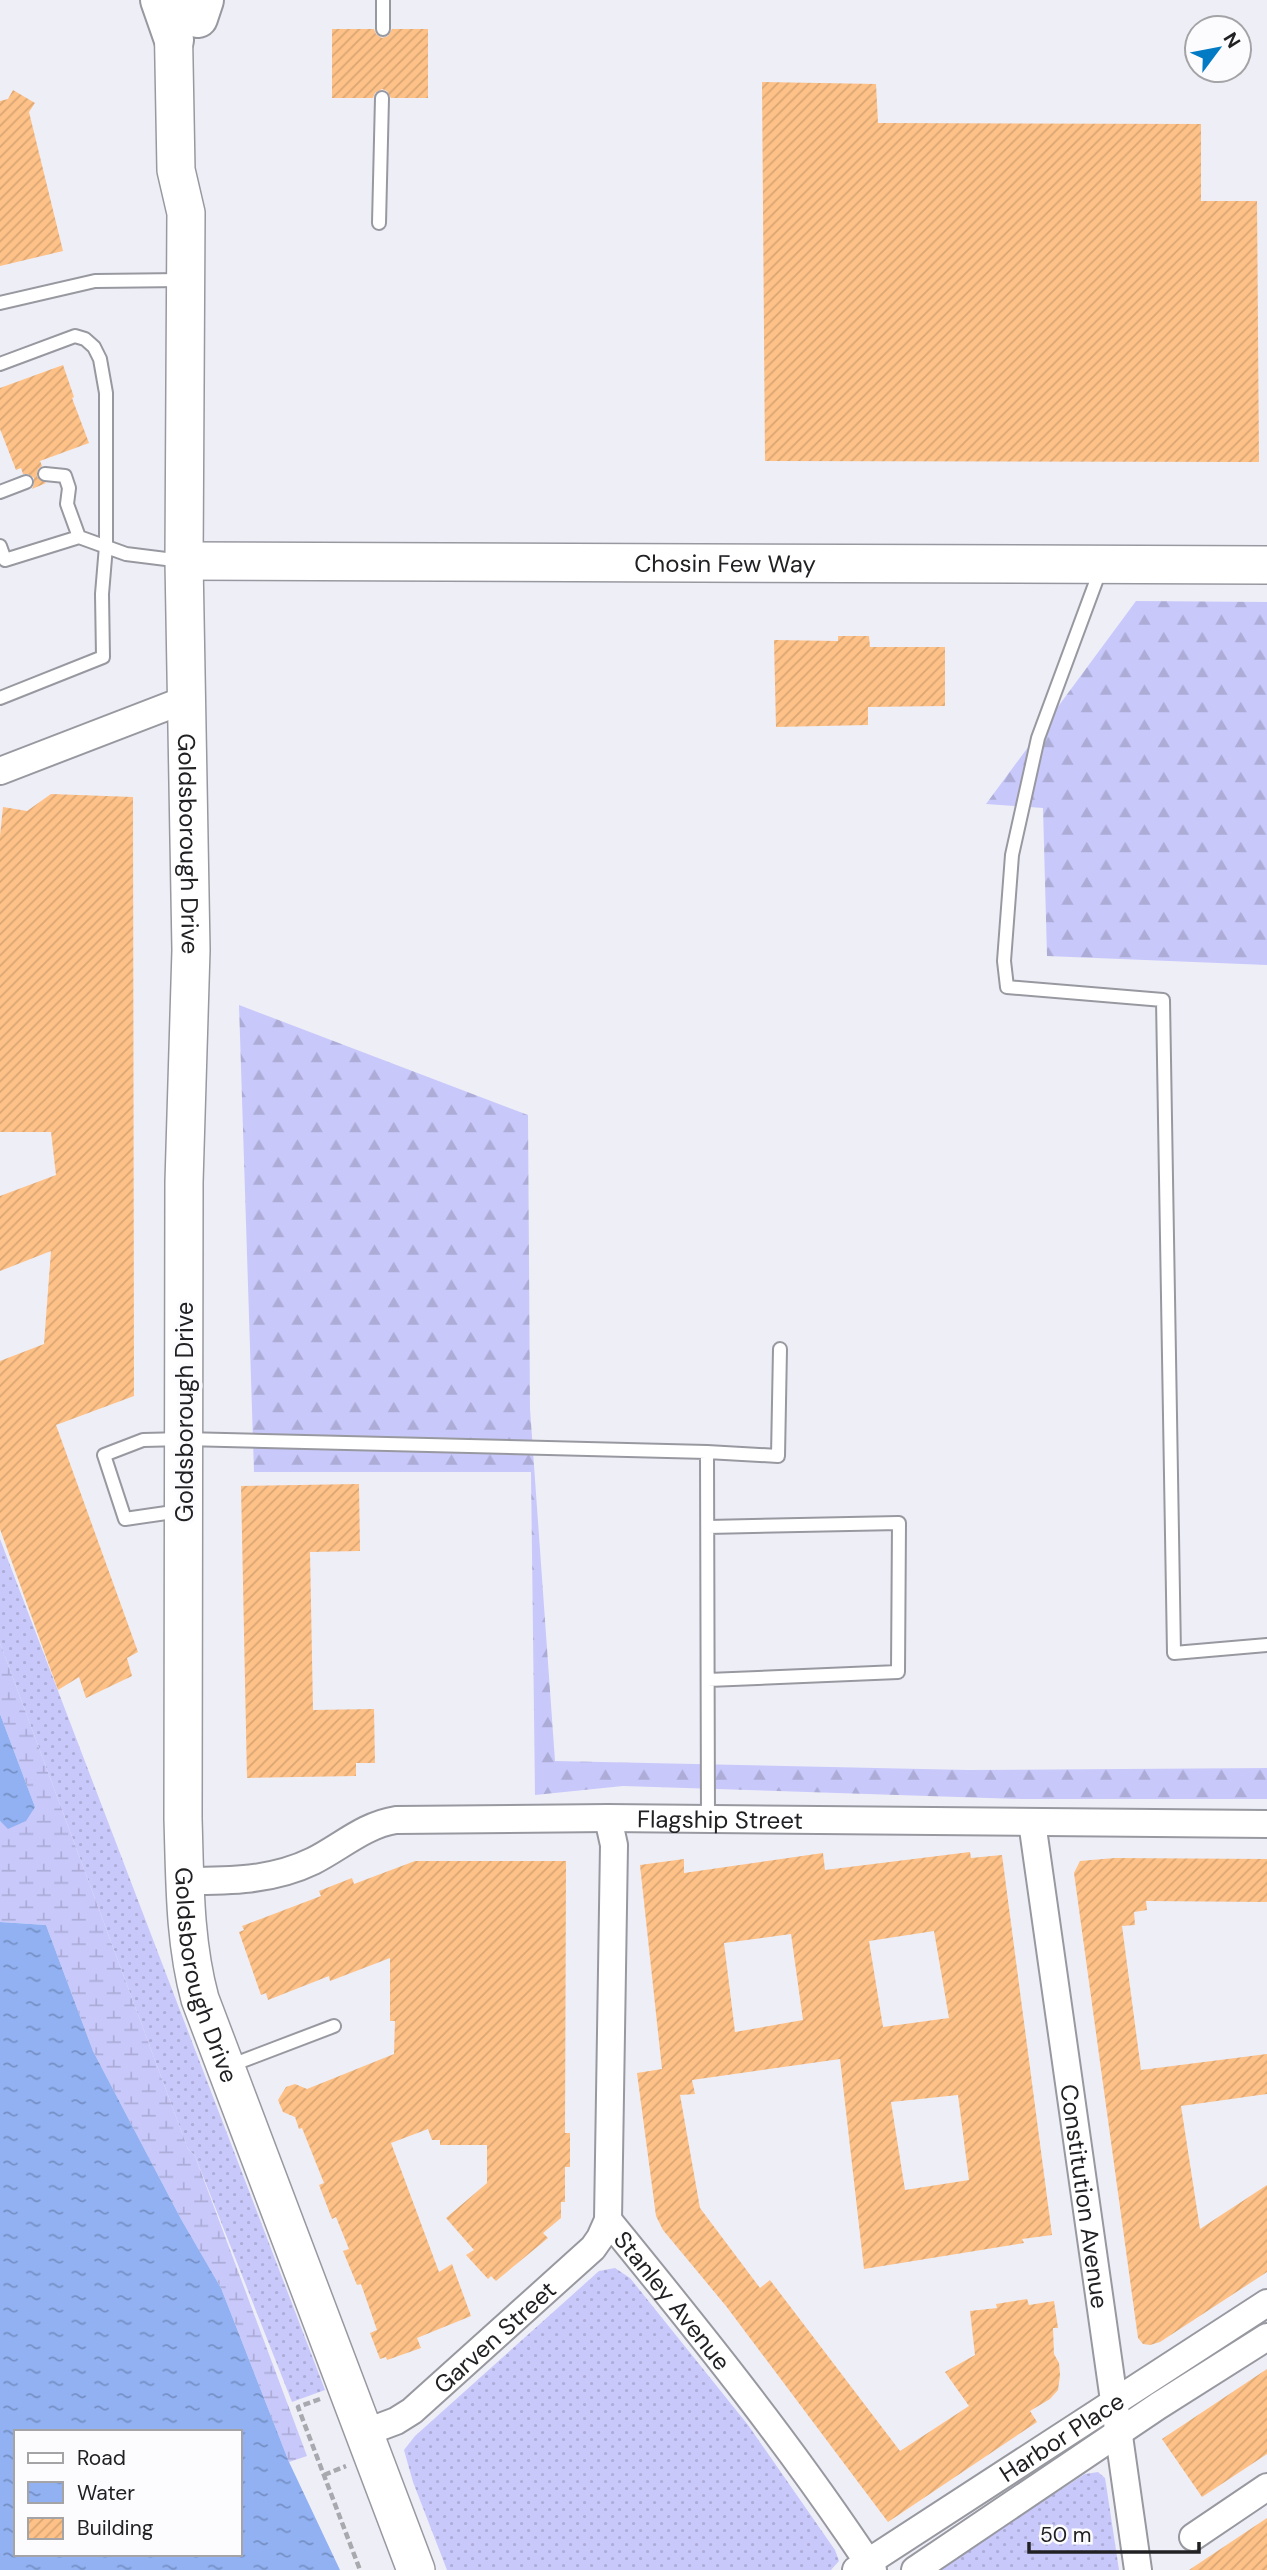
<svg xmlns="http://www.w3.org/2000/svg" width="1267" height="2570" viewBox="0 0 1267 2570" font-family="'DM Sans',sans-serif">
	<defs>
		<pattern id="grass-dots" width="8" height="8" patternUnits="userSpaceOnUse" patternTransform="scale(1.75)"><rect width="8" height="8" fill="#c9c8fb"/><path d="M2 2h.1M6 6h.1" fill="none" stroke="#acacd7" stroke-width="1.8" stroke-linecap="round"/></pattern>
		<pattern id="forest-firs" width="22" height="20" patternUnits="userSpaceOnUse" patternTransform="scale(1.75)"><rect width="22" height="20" fill="#c9c8fb"/><path d="M5 1l3.5 6h-7zM16 11l3.5 6h-7z" fill="#acacd7"/></pattern>
		<pattern id="wetland-marsh" width="20" height="14" patternUnits="userSpaceOnUse" patternTransform="scale(1.75)"><rect width="20" height="14" fill="#c9c8fb"/><path d="M1 5h8M5 5V1M11 12h8M15 12V8" fill="none" stroke="#acacd7"/></pattern>
		<pattern id="water-ripples" width="26" height="14" patternUnits="userSpaceOnUse" patternTransform="scale(1.75)"><rect width="26" height="14" fill="#91b1f3"/><path d="M2 4q2-2 4 0t4 0M15 11q2-2 4 0t4 0" fill="none" stroke="#7690c5"/></pattern>
		<pattern id="building-hatch" width="6" height="6" patternUnits="userSpaceOnUse" patternTransform="scale(1.75)"><rect width="6" height="6" fill="#fec187"/><path d="M-1 1l2-2M0 6l6-6M5 7l2-2" fill="none" stroke="#d9a674"/></pattern>
	</defs>
	<rect width="100%" height="100%" fill="#eeeef7"/>
	<path fill="url(#grass-dots)" d="M 0,1539 L 325,2390 L 292,2402 L 195,2156 L 188,2149 L 0,1643 Z
		M 615,2268 L 630,2278 L 748,2425 L 835,2550 L 839,2561 L 831,2570 L 447,2570 L 413,2482 L 404,2450 L 415,2436 L 599,2271 Z
		M 1098,2472 L 1105,2478 L 1106,2484 L 1119,2570 L 937,2570 L 1085,2474 Z"/>
	<path fill="url(#forest-firs)" d="M 1136,601 L 1267,602 L 1267,965 L 1047,956 L 1043,808 L 986,804 Z
		M 239,1005 L 528,1115 L 530,1409 L 555,1761 L 968,1770 L 1267,1768 L 1267,1799 L 1021,1799 L 623,1786 L 535,1795 L 531,1472 L 254,1472 Z"/>
	<path fill="url(#wetland-marsh)" d="M 0,1643 L 188,2149 L 195,2156 L 307,2456 L 289,2462 L 221,2288 L 181,2219 L 93,2051 L 46,1925 L 0,1922 L 0,1821 L 8,1828 L 35,1807 L 0,1714 Z"/>
	<path fill="url(#water-ripples)" fill-rule="evenodd" d="M 0,1714 L 35,1807 L 26,1821 L 8,1829 L 0,1821 Z
		M 0,1922 L 46,1925 L 93,2051 L 181,2219 L 221,2288 L 289,2462 L 340,2570 L 0,2570 ZM 16,2432 L 240,2432 L 240,2554 L 16,2554 Z"/>
	<path fill="url(#building-hatch)" fill-rule="evenodd" d="M 332,29 L 374,29 L 376,34 L 382,38 L 388,36 L 392,29 L 428,29 L 428,98 L 391,98 L 387,91 L 382,89 L 375,93 L 373,98 L 332,98 Z
		M 762,82 L 876,84 L 878,123 L 1201,124 L 1201,201 L 1257,201 L 1259,462 L 765,461 Z
		M 13,90 L 35,103 L 29,112 L 63,251 L 0,266 L 0,101 L 8,99 Z
		M 63,365 L 74,397 L 72,398 L 89,443 L 40,461 L 42,466 L 38,469 L 37,477 L 46,483 L 32,489 L 34,484 L 34,478 L 28,474 L 23,474 L 21,468 L 16,470 L 0,429 L 0,388 Z
		M 838,636 L 869,636 L 870,647 L 945,647 L 945,706 L 868,707 L 868,725 L 776,727 L 774,640 L 838,641 Z
		M 51,794 L 133,797 L 134,1396 L 56,1425 L 138,1652 L 127,1658 L 132,1676 L 86,1698 L 79,1677 L 58,1690 L 0,1529 L 0,1361 L 44,1344 L 51,1251 L 0,1271 L 0,1196 L 56,1175 L 51,1132 L 0,1132 L 0,836 L 3,807 L 27,811 Z
		M 359,1484 L 360,1551 L 310,1552 L 313,1710 L 374,1709 L 375,1763 L 356,1763 L 356,1776 L 247,1778 L 241,1486 Z
		M 970,1852 L 971,1858 L 1002,1855 L 1052,2235 L 1022,2239 L 1024,2243 L 864,2269 L 840,2059 L 692,2080 L 695,2094 L 680,2095 L 700,2208 L 760,2288 L 770,2280 L 900,2451 L 969,2406 L 945,2372 L 975,2355 L 970,2311 L 997,2308 L 996,2304 L 1027,2299 L 1029,2305 L 1054,2301 L 1058,2328 L 1053,2328 L 1054,2354 L 1059,2363 L 1060,2375 L 1058,2390 L 1050,2399 L 1030,2411 L 1037,2422 L 888,2522 L 726,2306 L 663,2230 L 656,2216 L 637,2073 L 662,2069 L 640,1865 L 684,1859 L 684,1873 L 823,1853 L 825,1870 ZM 934,1931 L 949,2018 L 883,2027 L 869,1941 ZM 791,1934 L 803,2020 L 735,2032 L 724,1943 ZM 958,2095 L 969,2180 L 905,2190 L 891,2102 Z
		M 1115,1858 L 1267,1859 L 1267,1902 L 1146,1901 L 1147,1910 L 1134,1912 L 1135,1925 L 1122,1926 L 1141,2070 L 1267,2054 L 1267,2094 L 1181,2106 L 1200,2229 L 1267,2185 L 1267,2272 L 1160,2342 L 1150,2345 L 1143,2344 L 1138,2338 L 1074,1873 L 1080,1861 Z
		M 415,1861 L 566,1861 L 565,2133 L 570,2133 L 570,2167 L 565,2167 L 565,2202 L 561,2202 L 561,2218 L 543,2233 L 548,2238 L 496,2281 L 491,2276 L 488,2279 L 466,2255 L 474,2250 L 446,2218 L 487,2183 L 487,2145 L 440,2145 L 440,2140 L 432,2140 L 428,2129 L 391,2143 L 439,2272 L 452,2264 L 471,2316 L 417,2338 L 421,2348 L 387,2360 L 386,2357 L 380,2359 L 370,2333 L 377,2330 L 361,2284 L 357,2285 L 343,2251 L 349,2249 L 336,2217 L 332,2219 L 319,2185 L 324,2183 L 302,2128 L 299,2129 L 295,2117 L 283,2112 L 278,2100 L 286,2087 L 295,2084 L 307,2089 L 394,2054 L 395,2021 L 390,2021 L 390,1958 L 330,1981 L 329,1976 L 268,2000 L 266,1993 L 261,1995 L 239,1932 L 244,1930 L 242,1926 L 321,1896 L 319,1891 L 352,1878 L 354,1884 Z
		M 1267,2369 L 1267,2454 L 1202,2497 L 1162,2439 Z
		M 1267,2518 L 1267,2570 L 1189,2570 Z"/>
	<g fill="none" stroke-linecap="round" stroke-linejoin="round">
		<defs>
			<path id="lane" d="M 383,29 L 383,0
				M 379,223 L 382,98
				M 0,303 L 95,281 L 182,280
				M 0,364 L 75,336 L 85,339 L 94,347 L 100,359 L 106,393 L 106,546 L 102,594 L 103,657 L 0,698
				M 45,474 L 65,476 L 69,488 L 67,504 L 79,537
				M 0,492 L 26,482
				M 0,546 L 5,560 L 79,537 L 126,554 L 182,561
				M 1101,568 L 1038,738 L 1012,855 L 1004,961 L 1007,987 L 1163,1000 L 1174,1653 L 1267,1645
				M 707,1452 L 708,1819
				M 180,1511 L 125,1519 L 104,1455 L 143,1440 L 184,1439 L 707,1452 L 778,1456 L 780,1349
				M 708,1527 L 899,1523 L 898,1672 L 708,1680
				M 229,2066 L 334,2026"/>
			<g id="street">
				<path d="M 0,771 L 187,699"/>
				<path id="s1" d="M 1032,1822 L 1138,2570"/>
				<path id="s2" d="M 185,1881 C 229,1881 272,1881 313,1861 C 341,1847 364,1825 396,1820 L 608,1818 L 1267,1824"/>
				<path id="s3" d="M 608,2220 C 701,2334 792,2447 873,2570"/>
				<path id="s4" d="M 364,2433 L 396,2421 L 412,2411 L 593,2248 L 600,2238 L 608,2220 L 614,1845 L 608,1818"/>
				<path d="M 1193,2537 L 1267,2487"/>
				<path id="s5" d="M 856,2570 L 1267,2303"/>
				<path d="M 915,2570 L 1158,2406 L 1267,2337"/>
			</g>
			<g id="secondary">
				<path id="s6" d="M 173,9 L 176,170 L 186,213 L 184,561 L 191,950 L 184,1182 L 183,1819 C 185,1880 184,1940 200,1999 L 416,2570"/>
				<path id="s7" d="M 184,561 L 1267,565"/>
			</g>
			<path id="highway" d="M 160,0 L 174,40
				M 198,18 L 204,0"/>
		</defs>
		<use href="#lane" stroke="#9899a0" stroke-width="16"/>
		<use href="#street" stroke="#9899a0" stroke-width="30"/>
		<use href="#secondary" stroke="#9899a0" stroke-width="40"/>
		<use href="#highway" stroke="#9899a0" stroke-width="42"/>
		<path stroke="#a8a8af" stroke-width="4.5" stroke-dasharray="7 3.5" stroke-linecap="butt" d="M 320,2399 L 298,2407 L 360,2570
			M 324,2475 L 346,2466"/>
		<use href="#lane" stroke="#fff" stroke-width="12"/>
		<use href="#street" stroke="#fff" stroke-width="26"/>
		<use href="#secondary" stroke="#fff" stroke-width="37"/>
		<use href="#highway" stroke="#fff" stroke-width="38"/>
	</g>
	<g text-anchor="middle" dominant-baseline="central" stroke-width="7" stroke-linejoin="round" paint-order="stroke">
		<g font-size="24" fill="#212124" stroke="#fcfcfe">
			<text stroke="none"><textPath href="#s7" startOffset="541">Chosin Few Way</textPath></text>
			<text stroke="none"><textPath href="#s6" startOffset="836">Goldsborough Drive</textPath></text>
			<text transform="translate(184 1412) rotate(-90)">Goldsborough Drive</text>
			<text stroke="none"><textPath href="#s2" startOffset="548">Flagship Street</textPath></text>
			<text stroke="none"><textPath href="#s6" startOffset="1970">Goldsborough Drive</textPath></text>
			<text stroke="none"><textPath href="#s1" startOffset="378">Constitution Avenue</textPath></text>
			<text stroke="none"><textPath href="#s3" startOffset="103">Stanley Avenue</textPath></text>
			<text stroke="none"><textPath href="#s4" startOffset="164">Garven Street</textPath></text>
			<text stroke="none"><textPath href="#s5" startOffset="245">Harbor Place</textPath></text>
		</g>
	</g>
	<rect x="14" y="2430" width="228" height="126" fill="#fcfcfe" stroke="#a4a4a7" stroke-width="2"/>
	<rect x="28" y="2453" width="35" height="10" fill="#ffffff" stroke="#a4a4a7" stroke-width="2"/>
	<text x="77" y="2465" font-size="21" fill="#212124">Road</text>
	<rect x="28" y="2482" width="35" height="21" fill="url(#water-ripples)" stroke="#a4a4a7" stroke-width="2"/>
	<text x="77" y="2500" font-size="21" fill="#212124">Water</text>
	<rect x="28" y="2518" width="35" height="21" fill="url(#building-hatch)" stroke="#a4a4a7" stroke-width="2"/>
	<text x="77" y="2535" font-size="21" fill="#212124">Building</text>
	<g transform="translate(1218 49) rotate(58)"><circle r="33" fill="#fcfcfe" stroke="#a4a4a7" stroke-width="2"/>
	<path d="M0-5L12 26L0 18L-12 26Z" fill="#027bc4"/>
	<text y="-10" font-size="19" font-weight="bold" text-anchor="middle" fill="#212124">N</text>
	</g>
	<path d="M1029 2542v10h170v-10" fill="none" stroke="#212124" stroke-width="3.5"/>
	<text x="1040" y="2542" font-size="21" fill="#212124" stroke="#fcfcfe" stroke-width="5" paint-order="stroke">50 m</text>
</svg>
